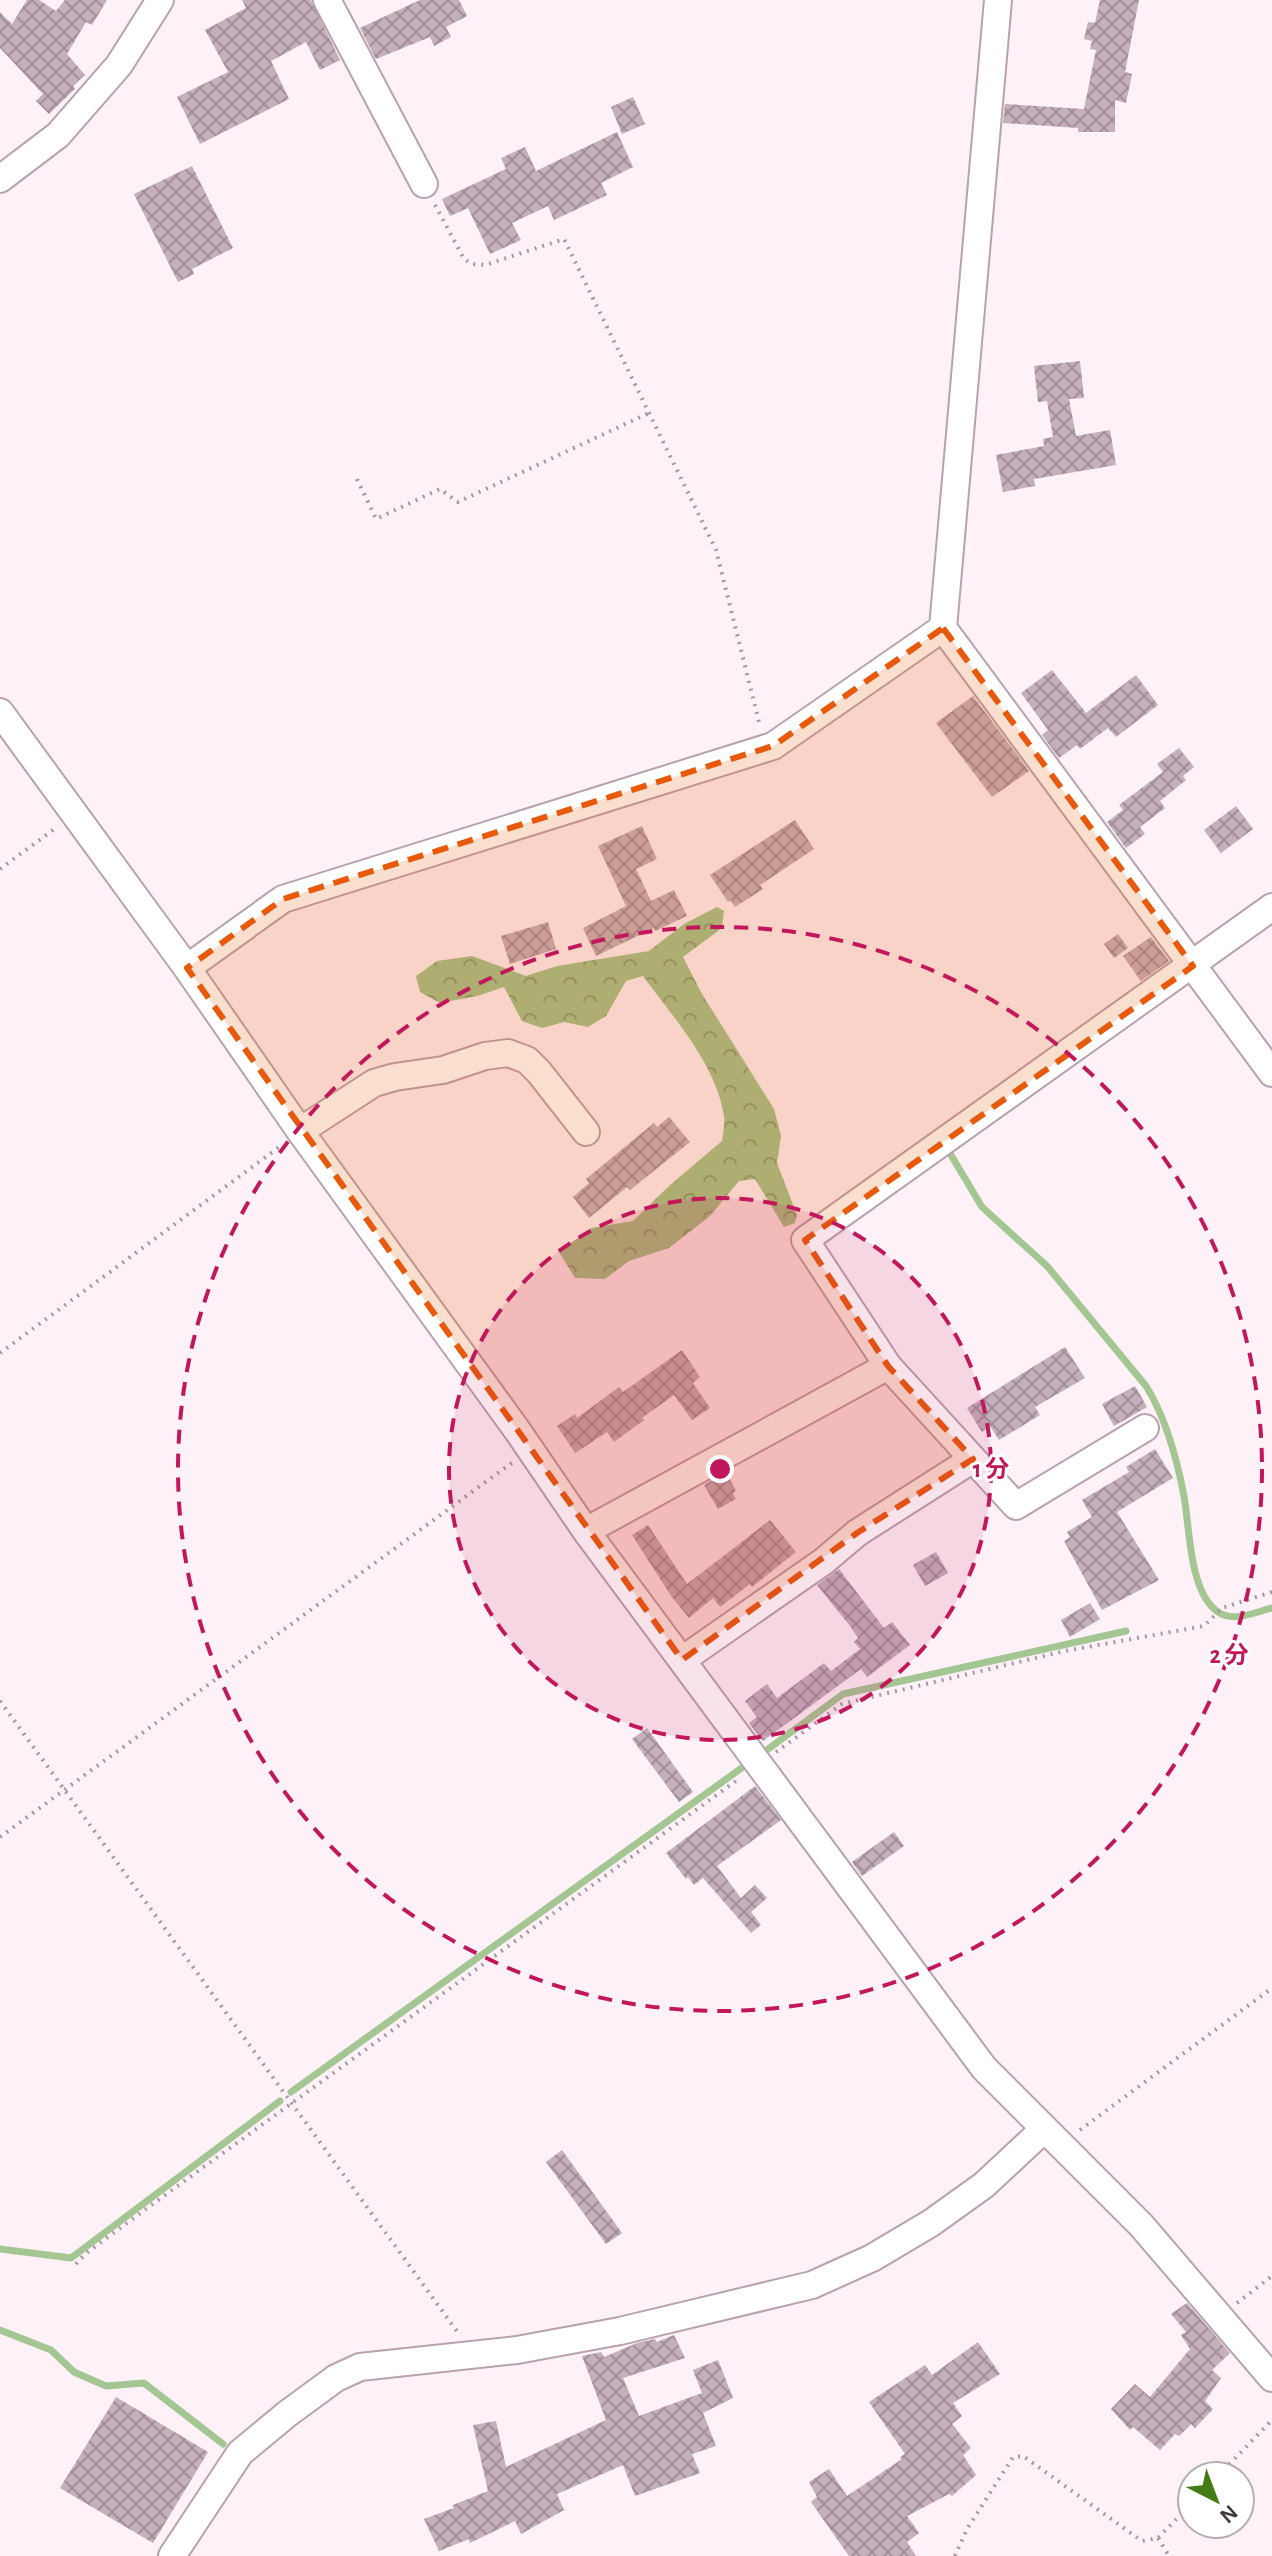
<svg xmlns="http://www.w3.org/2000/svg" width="1272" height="2556" viewBox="0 0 1272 2556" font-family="'Alegreya Sans','Noto Sans JP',sans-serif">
	<defs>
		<pattern id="forest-crowns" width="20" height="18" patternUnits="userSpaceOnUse" patternTransform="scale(2)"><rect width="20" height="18" fill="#a0c28d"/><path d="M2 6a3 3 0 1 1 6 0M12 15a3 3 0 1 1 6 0" fill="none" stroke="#849f74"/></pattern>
		<pattern id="building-cross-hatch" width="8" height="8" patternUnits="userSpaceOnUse" patternTransform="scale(2)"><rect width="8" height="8" fill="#c4afbb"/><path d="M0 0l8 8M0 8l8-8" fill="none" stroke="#a18f99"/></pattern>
	</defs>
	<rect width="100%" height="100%" fill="#fef1f8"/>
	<path fill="url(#forest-crowns)" d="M 717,907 L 724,911 L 722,928 L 683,957 L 702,994 L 774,1109 L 781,1136 L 777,1163 L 797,1215 L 795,1223 L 784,1227 L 755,1179 L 739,1181 L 710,1216 L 669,1248 L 629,1261 L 605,1279 L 575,1278 L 559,1252 L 591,1228 L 633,1221 L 669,1186 L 722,1141 C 723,1134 725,1124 724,1116 C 716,1064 673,1017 643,976 L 626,981 L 606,1016 L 588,1027 L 564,1022 L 542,1028 L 522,1021 L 504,987 L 477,996 L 440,1003 L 420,992 L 416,976 L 437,961 L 472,956 L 526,976 L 557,966 L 649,951 L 684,924 Z"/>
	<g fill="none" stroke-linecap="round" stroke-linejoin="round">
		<path stroke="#a4c692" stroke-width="7" d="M 948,1150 L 982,1207 L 1047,1266 L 1146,1386 C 1166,1418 1177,1459 1184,1496 C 1190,1529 1189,1592 1218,1612 C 1233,1623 1256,1612 1272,1608
			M 760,1755 L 843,1694 L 1126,1631
			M 291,2092 L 750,1762
			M 0,2249 L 71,2258 L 280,2101
			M 0,2330 L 51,2350 L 74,2372 L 106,2386 L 144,2383 L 223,2444"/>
	</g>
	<path fill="url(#building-cross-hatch)" d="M 27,0 L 39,0 L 56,11 L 65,0 L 107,0 L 92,25 L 86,22 L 67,54 L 85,75 L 73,86 L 75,89 L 49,114 L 36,101 L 43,94 L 0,48 L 0,12 L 12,24 Z
		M 242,0 L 311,0 L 340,60 L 320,70 L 306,42 L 271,61 L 289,99 L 200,144 L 177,97 L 228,72 L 205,30 L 246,8 Z
		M 420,0 L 459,0 L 467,16 L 446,27 L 451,37 L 434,46 L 430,37 L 376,59 L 360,28 Z
		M 1100,0 L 1139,0 L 1125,72 L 1132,74 L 1126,103 L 1115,100 L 1115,132 L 1078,132 L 1078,128 L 1003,123 L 1005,104 L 1084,109 L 1096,50 L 1090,49 L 1092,41 L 1084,39 L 1088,22 L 1095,23 Z
		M 633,97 L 645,124 L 622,134 L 611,107 Z
		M 617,132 L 633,167 L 601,183 L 607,195 L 554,220 L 548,206 L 512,223 L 521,240 L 490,254 L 468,208 L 450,216 L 442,199 L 506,169 L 501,158 L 525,147 L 536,171 Z
		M 192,166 L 233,248 L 192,269 L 194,274 L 178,282 L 134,194 Z
		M 1080,361 L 1084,398 L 1069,399 L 1076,436 L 1110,430 L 1116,465 L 1034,479 L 1035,486 L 1003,492 L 996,455 L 1044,446 L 1043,439 L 1053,437 L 1047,401 L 1038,402 L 1034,366 Z
		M 1052,670 L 1086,713 L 1136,675 L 1158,705 L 1116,737 L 1108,728 L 1080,749 L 1077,745 L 1059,758 L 1042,735 L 1048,730 L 1021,693 Z
		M 973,696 L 1029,771 L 992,797 L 936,723 Z
		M 1179,748 L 1194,767 L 1183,776 L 1186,780 L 1160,801 L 1165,808 L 1140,827 L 1145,834 L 1126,848 L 1107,822 L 1123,810 L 1119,805 L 1163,772 L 1157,764 Z
		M 1236,806 L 1253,829 L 1221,853 L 1204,830 Z
		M 795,820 L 814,849 L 760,885 L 763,889 L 735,907 L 730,900 L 728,902 L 710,875 Z
		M 642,826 L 657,859 L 636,869 L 651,901 L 674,890 L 687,916 L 655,931 L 654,928 L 596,956 L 583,928 L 626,906 L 598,846 Z
		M 548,922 L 556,949 L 510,964 L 501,936 Z
		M 1118,934 L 1128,948 L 1114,958 L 1104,944 Z
		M 1151,937 L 1169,961 L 1141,981 L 1123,956 Z
		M 669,1117 L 690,1142 L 630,1190 L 627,1187 L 589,1218 L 573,1197 L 589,1183 L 586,1179 L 654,1123 L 657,1127 Z
		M 1065,1347 L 1085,1378 L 1035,1407 L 1040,1415 L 999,1440 L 990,1426 L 982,1432 L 967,1408 Z
		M 682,1350 L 700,1377 L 693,1383 L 710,1408 L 692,1420 L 674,1395 L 642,1418 L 644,1420 L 614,1442 L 607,1432 L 575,1453 L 557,1426 L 575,1414 L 577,1418 L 619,1387 L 623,1392 Z
		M 1135,1386 L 1147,1407 L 1114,1426 L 1102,1404 Z
		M 1155,1449 L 1173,1478 L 1117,1512 L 1159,1580 L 1102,1610 L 1064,1541 L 1070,1537 L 1067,1532 L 1092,1517 L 1082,1500 L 1129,1472 L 1126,1467 Z
		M 726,1472 L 736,1491 L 733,1493 L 736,1499 L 718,1509 L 704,1485 Z
		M 770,1520 L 796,1552 L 752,1587 L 750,1584 L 720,1607 L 713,1598 L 689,1618 L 671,1596 L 632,1535 L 648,1525 L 687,1584 Z
		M 936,1552 L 948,1573 L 925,1586 L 913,1565 Z
		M 839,1569 L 884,1628 L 892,1622 L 910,1645 L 867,1677 L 861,1669 L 763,1741 L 749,1723 L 757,1717 L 745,1701 L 767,1684 L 777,1698 L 824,1663 L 831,1671 L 860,1649 L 854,1642 L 858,1638 L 850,1626 L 817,1585 Z
		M 1090,1603 L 1100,1619 L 1070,1637 L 1061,1620 Z
		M 647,1728 L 693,1792 L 679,1802 L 632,1739 Z
		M 755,1786 L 781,1820 L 717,1866 L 741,1898 L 755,1885 L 767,1898 L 751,1912 L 761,1925 L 751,1933 L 703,1878 L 694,1885 L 688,1877 L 686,1879 L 666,1853 Z
		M 894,1832 L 904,1846 L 862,1876 L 852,1862 Z
		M 562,2150 L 622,2233 L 606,2244 L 546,2162 Z
		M 1187,2303 L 1230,2353 L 1212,2370 L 1221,2378 L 1205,2401 L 1213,2409 L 1195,2428 L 1191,2424 L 1179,2436 L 1175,2434 L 1160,2450 L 1133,2427 L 1130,2430 L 1111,2409 L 1135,2384 L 1150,2397 L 1190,2349 L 1181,2335 L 1186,2332 L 1171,2314 Z
		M 674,2335 L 685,2358 L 623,2378 L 639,2416 L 702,2393 L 693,2370 L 718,2360 L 733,2398 L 703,2413 L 716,2446 L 692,2454 L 700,2473 L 635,2496 L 623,2465 L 557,2494 L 564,2510 L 521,2534 L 515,2521 L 470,2543 L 469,2539 L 439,2551 L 424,2519 L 454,2508 L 453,2505 L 488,2491 L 473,2425 L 496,2421 L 506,2467 L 606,2420 L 582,2356 L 601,2352 L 604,2357 L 637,2343 L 655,2339 L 657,2342 Z
		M 978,2342 L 1000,2374 L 953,2403 L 962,2416 L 952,2424 L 971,2448 L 963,2455 L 976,2475 L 952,2496 L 949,2494 L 907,2516 L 919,2533 L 907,2542 L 916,2556 L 849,2556 L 811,2502 L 817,2497 L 809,2482 L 829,2469 L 847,2496 L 902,2459 L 900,2457 L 905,2454 L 869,2402 L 925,2365 L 932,2375 Z
		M 116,2397 L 208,2452 L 153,2543 L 60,2488 Z"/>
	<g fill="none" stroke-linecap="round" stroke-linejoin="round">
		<defs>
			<path id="minor" d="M 327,0 L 424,184
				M 998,0 L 943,628 L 1272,1073
				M 0,179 L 58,135 L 119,65 L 160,0
				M 0,712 L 187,968 L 300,1131 L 517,1430 L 586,1531 L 984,2068 L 1141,2225 L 1272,2378
				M 187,968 L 283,899 L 773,746 L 943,628
				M 300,1131 L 374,1083 L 395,1077 L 443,1070 L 485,1056 L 508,1053 L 527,1060 L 539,1072 L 586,1132
				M 888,1366 L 1016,1506 L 1145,1428
				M 586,1531 L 888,1366 L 805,1240 L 1272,907
				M 682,1660 L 824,1561 L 857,1533 L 973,1459
				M 172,2556 L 240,2453 L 287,2414 L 336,2378 L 360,2367 L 517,2350 L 620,2331 L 812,2285 L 872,2258 L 931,2223 L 984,2185 L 1043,2130"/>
		</defs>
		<use href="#minor" stroke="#b7a2ae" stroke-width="30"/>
		<path stroke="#a2989e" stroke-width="4" stroke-dasharray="2 6" stroke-linecap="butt" d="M 435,205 L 464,259 L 472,264 L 485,265 L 564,239 L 716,550 L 760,726
			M 357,479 L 376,519 L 440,489 L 458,502 L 649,413
			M 0,869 L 57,827
			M 0,1353 L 282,1145
			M 0,1701 L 459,2334
			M 776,1752 L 842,1704 L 1065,1651 L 1204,1626 L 1222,1608 L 1272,1592
			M 0,1837 L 513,1462
			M 1080,2130 L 1272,1988
			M 76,2264 L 85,2254 L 150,2206 L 740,1778
			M 1237,2303 L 1272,2276
			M 1218,2476 L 1272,2420
			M 1158,2538 L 1169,2556
			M 955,2556 L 967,2529 L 1013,2457 L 1023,2456 L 1142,2541 L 1158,2538 L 1192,2503"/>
		<use href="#minor" stroke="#fff" stroke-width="26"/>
	</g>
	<path fill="#e8590c" fill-opacity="0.2" stroke="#e8590c" stroke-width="6" stroke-dasharray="16 10" stroke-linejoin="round" d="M 943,628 L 1193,966 L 805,1240 L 888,1366 L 973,1459 L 857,1533 L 682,1660 L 187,968 L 283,899 L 773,746 Z"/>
	<circle cx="720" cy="1469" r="271" fill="#c2185b" fill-opacity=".12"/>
	<g fill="none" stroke="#c2185b" stroke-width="4" stroke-dasharray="14 10">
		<circle cx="720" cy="1469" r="271"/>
		<circle cx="720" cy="1469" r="542"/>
	</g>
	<circle cx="720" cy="1469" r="12" fill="#c2185b" stroke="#fff" stroke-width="4"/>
	<g font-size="24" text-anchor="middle" font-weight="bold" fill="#c2185b" stroke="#fff" stroke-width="6" stroke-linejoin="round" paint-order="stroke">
		<text x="991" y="1477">1 分</text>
		<text x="1229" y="1663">2 分</text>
	</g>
	<g transform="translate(1216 2500) rotate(138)"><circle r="38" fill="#ffffff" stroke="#b3afb1" stroke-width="2"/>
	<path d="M0-6L14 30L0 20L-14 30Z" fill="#437c15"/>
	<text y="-12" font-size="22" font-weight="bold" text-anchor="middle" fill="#40383d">N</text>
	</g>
</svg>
